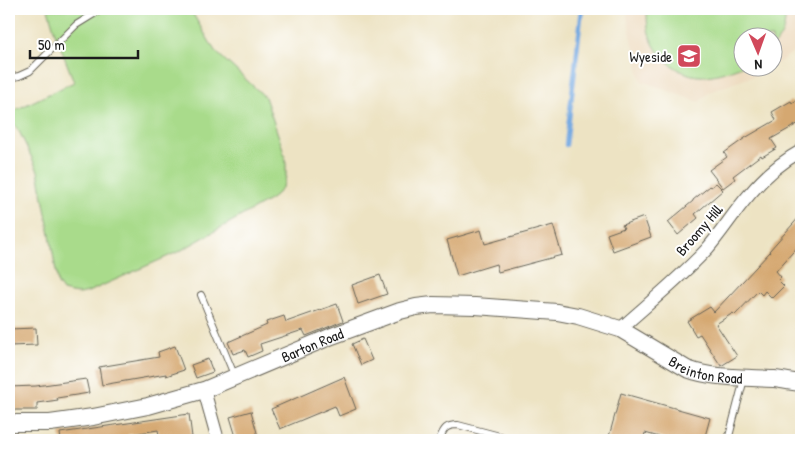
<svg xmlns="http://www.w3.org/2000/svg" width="810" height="449" viewBox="0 0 810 449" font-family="'Patrick Hand',sans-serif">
	<rect width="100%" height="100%" fill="#fff"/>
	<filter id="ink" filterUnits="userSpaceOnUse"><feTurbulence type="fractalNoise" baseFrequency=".02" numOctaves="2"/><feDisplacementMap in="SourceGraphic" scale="10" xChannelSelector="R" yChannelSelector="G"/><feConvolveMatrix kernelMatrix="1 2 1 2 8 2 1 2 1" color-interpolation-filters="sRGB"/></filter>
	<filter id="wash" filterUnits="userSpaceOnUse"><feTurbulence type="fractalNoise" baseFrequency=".0096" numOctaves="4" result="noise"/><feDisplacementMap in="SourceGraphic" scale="20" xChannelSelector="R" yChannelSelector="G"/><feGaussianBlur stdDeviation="1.12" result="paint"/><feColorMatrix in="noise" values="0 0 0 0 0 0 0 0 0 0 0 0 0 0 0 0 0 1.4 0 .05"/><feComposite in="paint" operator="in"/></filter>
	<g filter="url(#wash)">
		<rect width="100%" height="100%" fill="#ede3c3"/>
		<path fill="#ecd8ba" d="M 629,9 L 801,9 L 801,46 L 773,67 L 772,38 L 742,38 L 742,68 L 771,68 L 765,72 L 709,92 L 699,102 L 641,81 L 627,17 Z"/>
		<path fill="#a9db8b" stroke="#627c54" d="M 48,9 L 176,9 L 193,14 L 215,51 L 265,97 L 283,149 L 286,163 L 286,177 L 283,186 L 278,193 L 271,199 L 180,251 L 88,292 L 80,294 L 71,293 L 63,291 L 58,284 L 50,235 L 38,171 L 20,133 L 9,117 L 9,113 L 74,82 L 55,33 Z
			M 647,9 L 785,9 C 786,26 784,34 773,47 L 772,38 L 742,38 L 742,66 C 729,71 712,77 698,76 C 678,74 658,57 651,39 C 647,30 647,19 647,9 Z"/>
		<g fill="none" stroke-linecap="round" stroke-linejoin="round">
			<path stroke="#74a9e1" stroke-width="4.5" d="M 566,145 L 582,9"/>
		</g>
		<g id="blocks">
			<path fill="#d5a871" d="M 801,98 L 801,122 L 771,139 L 777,148 L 762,157 L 761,155 L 733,176 L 735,179 L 723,188 L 709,170 L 727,157 L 724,153 L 745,138 L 776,120 L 772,112 L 791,101 L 792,103 Z
				M 716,183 L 723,190 L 695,214 L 698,218 L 678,235 L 668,222 L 693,201 L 693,200 L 710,186 L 711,187 Z
				M 801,215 L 801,243 L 776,271 L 781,277 L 778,280 L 784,286 L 772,298 L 765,291 L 762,295 L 758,291 L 735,315 L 733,313 L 716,324 L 737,356 L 721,366 L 700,334 L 696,336 L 687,321 L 710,307 L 714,312 L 770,252 L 769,251 Z
				M 644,217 L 651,237 L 613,251 L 607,234 L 624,228 L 622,225 Z
				M 553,225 L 562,255 L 498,272 L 496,264 L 457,276 L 447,240 L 481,230 L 485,244 Z
				M 380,275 L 387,294 L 358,304 L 352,285 Z
				M 337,304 L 343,321 L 306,336 L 303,330 L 260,344 L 262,351 L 248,357 L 245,350 L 233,354 L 228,342 L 267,325 L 266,322 L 284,316 L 286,322 Z
				M 36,328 L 37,345 L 9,346 L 9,329 Z
				M 363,339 L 372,360 L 361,365 L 352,344 Z
				M 175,346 L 184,370 L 166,376 L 166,374 L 102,385 L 99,367 L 159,357 L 158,352 Z
				M 208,359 L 213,372 L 196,378 L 191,365 Z
				M 344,377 L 356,409 L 339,416 L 335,406 L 280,429 L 271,409 Z
				M 86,379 L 89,393 L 57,398 L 58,400 L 37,403 L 37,410 L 9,410 L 9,387 L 36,386 Z
				M 621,393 L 710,418 L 704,440 L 670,440 L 645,433 L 643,440 L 608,440 Z
				M 251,411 L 259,440 L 237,440 L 230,417 Z
				M 189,414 L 192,437 L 169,440 L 160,440 L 158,430 L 127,435 L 128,440 L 61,440 L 60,433 Z"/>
		</g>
	</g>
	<g filter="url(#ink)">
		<use href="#blocks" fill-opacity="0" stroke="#656256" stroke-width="1"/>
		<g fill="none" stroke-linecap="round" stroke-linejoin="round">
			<defs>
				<path id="lane" d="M 9,78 L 19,76 L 30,71 L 76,25 L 102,9
					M 201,295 L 235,377
					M 439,440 C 444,429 445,425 458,425 L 515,440
					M 728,440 L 744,379"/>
				<path id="street" d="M 620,329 C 649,303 680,278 707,249 C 722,232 734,212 749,195 C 764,177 781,162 801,151
					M 204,390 L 218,440"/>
				<g id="secondary">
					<path id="s1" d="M 9,423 L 50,423 L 93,417 L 148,406 L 204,390 L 332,336 L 400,311 L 416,307 L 433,305 L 475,306 L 557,312 L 578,316 L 620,329 L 687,369 C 714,379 744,377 774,379 C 783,380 792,382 801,383"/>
				</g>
			</defs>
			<use href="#lane" stroke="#656256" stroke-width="8"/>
			<use href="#street" stroke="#656256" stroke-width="14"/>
			<use href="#secondary" stroke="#656256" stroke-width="18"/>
			<use href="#lane" stroke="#fff" stroke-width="6"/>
			<use href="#street" stroke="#fff" stroke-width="12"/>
			<use href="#secondary" stroke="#fff" stroke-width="16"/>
		</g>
	</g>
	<defs>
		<symbol id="school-square" viewBox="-11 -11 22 22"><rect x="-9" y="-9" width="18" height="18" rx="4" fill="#d1495b" stroke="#fff"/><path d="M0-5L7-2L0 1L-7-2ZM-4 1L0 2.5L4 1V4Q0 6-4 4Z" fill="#fff"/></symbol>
	</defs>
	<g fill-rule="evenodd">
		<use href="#school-square" x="675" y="42" width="28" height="28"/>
	</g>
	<g text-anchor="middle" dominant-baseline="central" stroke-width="4" stroke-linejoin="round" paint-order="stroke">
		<g font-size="15" fill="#1c1c1c" stroke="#fff" text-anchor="end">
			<text x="672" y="56">Wyeside</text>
		</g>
		<g font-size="15" fill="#1c1c1c" stroke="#fff">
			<text transform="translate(699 230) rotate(-49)">Broomy Hill</text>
			<text stroke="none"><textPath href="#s1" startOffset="316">Barton Road</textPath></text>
			<text stroke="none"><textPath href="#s1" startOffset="730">Breinton Road</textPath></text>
		</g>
	</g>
	<rect width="810" height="449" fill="none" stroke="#fff" stroke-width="30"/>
	<g transform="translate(758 52) rotate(178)"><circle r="24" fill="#ffffff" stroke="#a4a4a4"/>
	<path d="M0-4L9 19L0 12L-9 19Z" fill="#d1495b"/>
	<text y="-8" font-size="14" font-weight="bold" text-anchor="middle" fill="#1c1c1c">N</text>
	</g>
	<path d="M30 50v8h108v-8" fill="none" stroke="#1c1c1c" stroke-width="2.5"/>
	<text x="38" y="50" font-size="15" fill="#1c1c1c" stroke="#ffffff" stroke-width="4" paint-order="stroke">50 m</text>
</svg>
